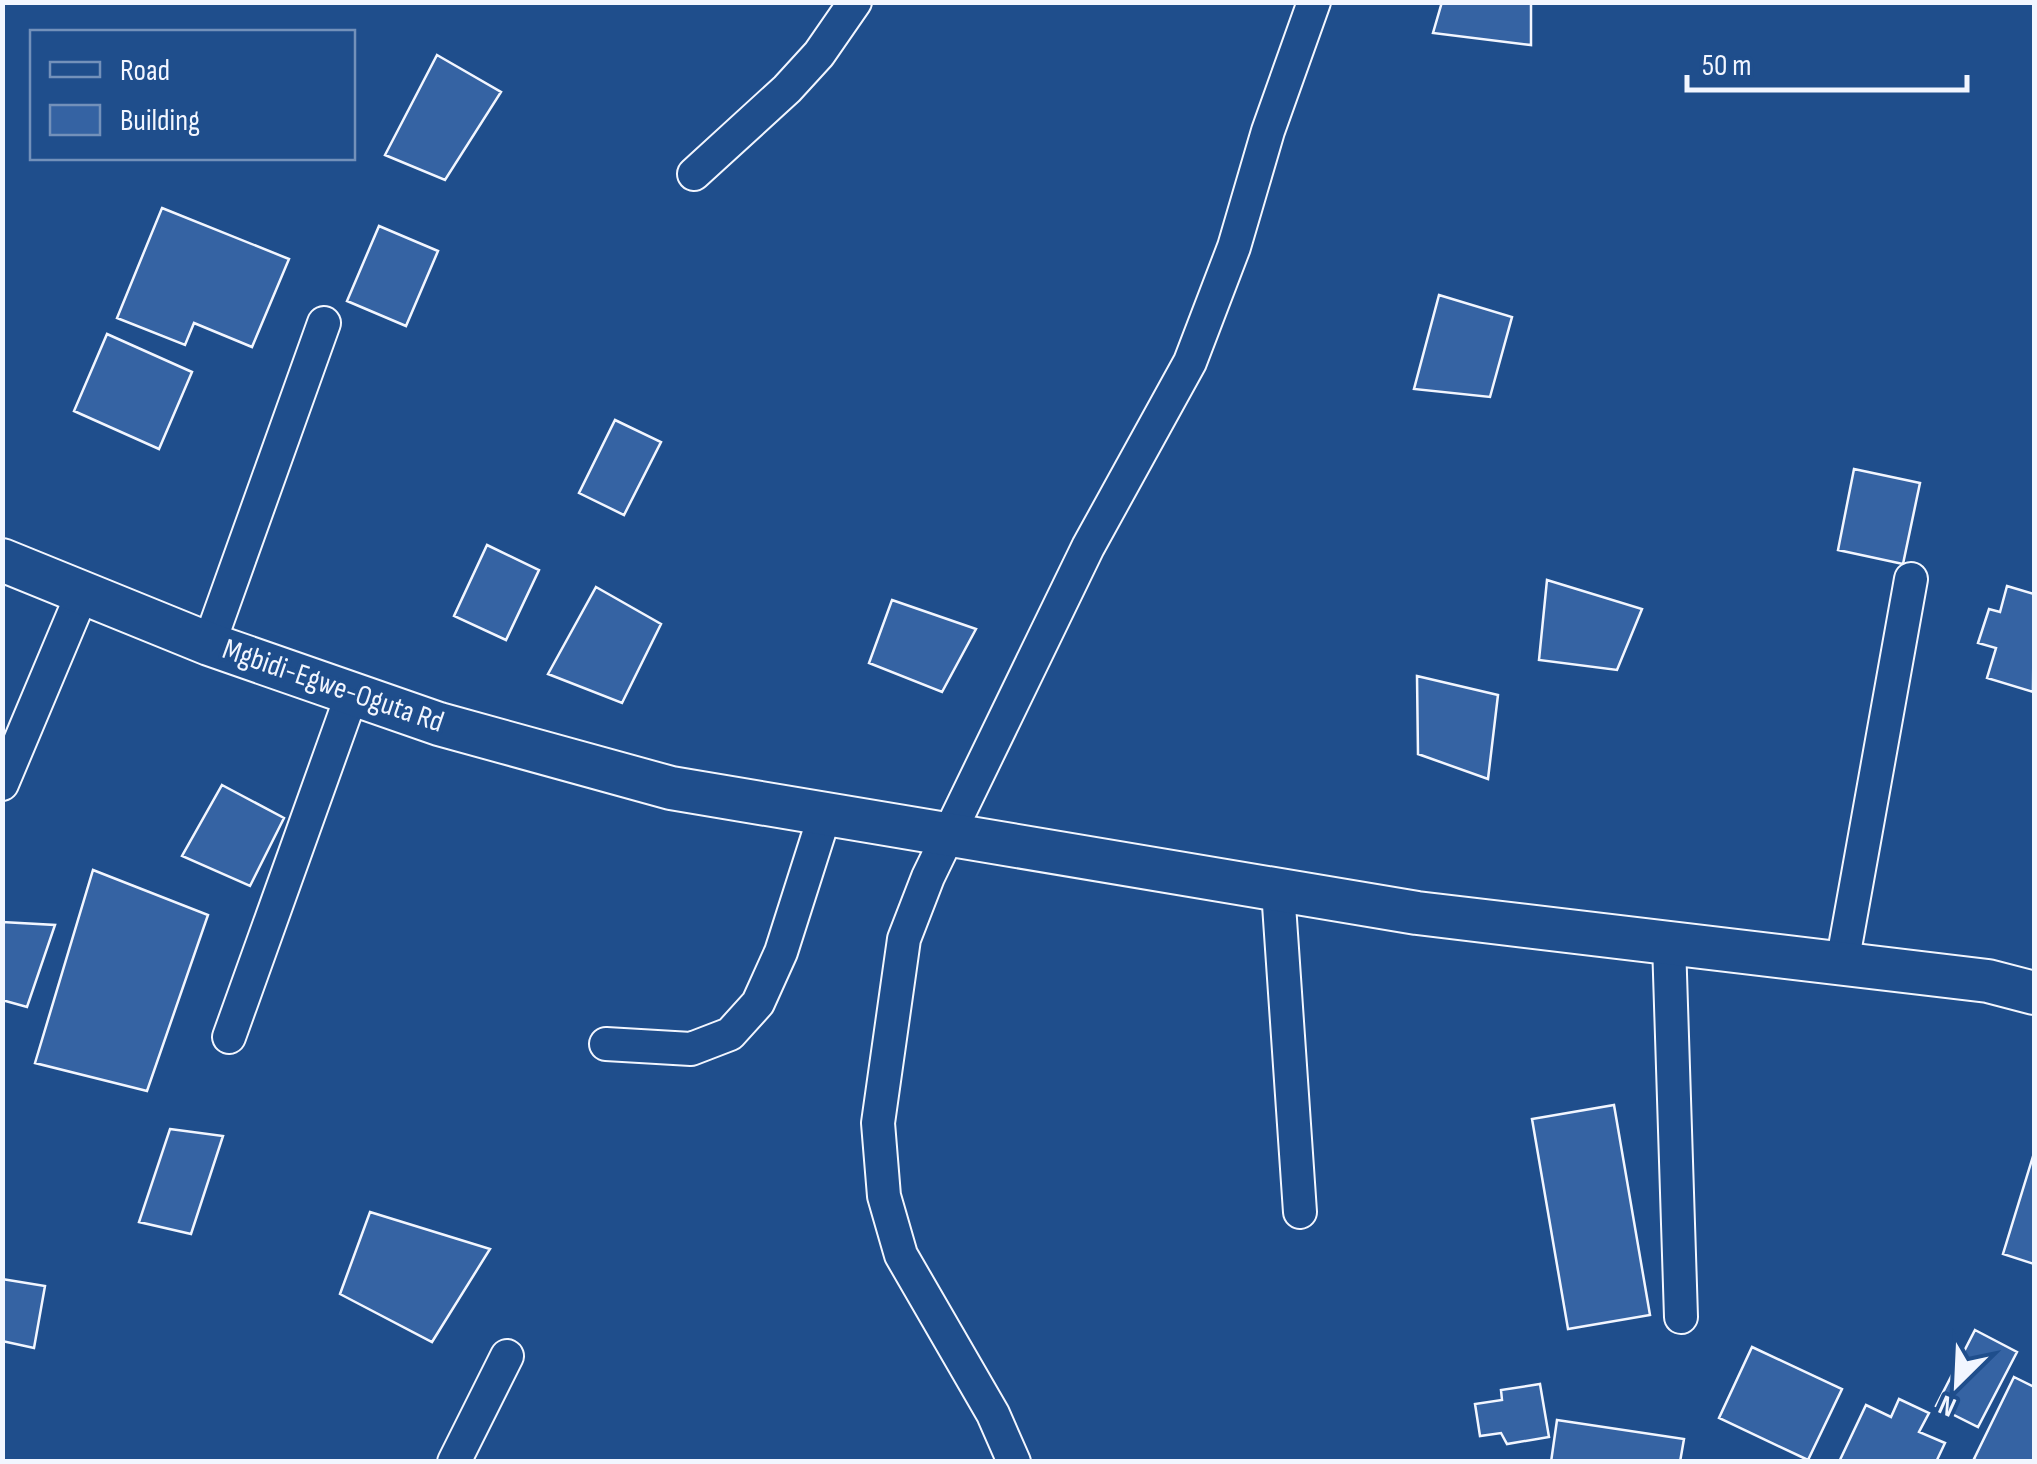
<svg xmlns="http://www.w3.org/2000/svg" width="2037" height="1464" viewBox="0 0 2037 1464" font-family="'Sofia Sans Condensed',sans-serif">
	<rect width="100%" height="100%" fill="#1f4e8c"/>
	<path fill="#3563a3" stroke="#f2f6ff" stroke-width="2.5" d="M 1442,2 L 1531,2 L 1531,45 L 1433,33 Z
		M 437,55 L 501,92 L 445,180 L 385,155 Z
		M 162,208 L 289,259 L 252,347 L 194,323 L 185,345 L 117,318 Z
		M 379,226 L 438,251 L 406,326 L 347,301 Z
		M 1439,295 L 1512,317 L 1490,397 L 1414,389 Z
		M 107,334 L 192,372 L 159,449 L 74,411 Z
		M 615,420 L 661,442 L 624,515 L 579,493 Z
		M 1854,469 L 1920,483 L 1903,564 L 1838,550 Z
		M 487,545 L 539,570 L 506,640 L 454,616 Z
		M 1547,580 L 1642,609 L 1617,670 L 1539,660 Z
		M 2007,586 L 2034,594 L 2033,692 L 1987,678 L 1996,648 L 1978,643 L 1989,609 L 2000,612 Z
		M 596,587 L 661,624 L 622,703 L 548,674 Z
		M 892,600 L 976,629 L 942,692 L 869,663 Z
		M 1417,676 L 1498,695 L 1488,779 L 1418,754 Z
		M 222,785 L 284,818 L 250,886 L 182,856 Z
		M 93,870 L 208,915 L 147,1091 L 35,1063 Z
		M 2,922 L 55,925 L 27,1007 L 2,1000 Z
		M 1614,1105 L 1650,1315 L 1568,1329 L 1532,1119 Z
		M 170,1129 L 223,1136 L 191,1234 L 139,1222 Z
		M 2034,1153 L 2034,1264 L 2003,1254 Z
		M 370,1212 L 490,1249 L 432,1342 L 340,1294 Z
		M 2,1279 L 45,1286 L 34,1348 L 2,1341 Z
		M 1975,1330 L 2017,1352 L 1978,1427 L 1936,1406 Z
		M 1752,1347 L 1842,1389 L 1808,1460 L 1719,1418 Z
		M 2014,1377 L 2034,1387 L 2034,1462 L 1980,1462 L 1974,1459 Z
		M 1540,1384 L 1549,1437 L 1507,1444 L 1501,1433 L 1480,1436 L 1475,1404 L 1502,1400 L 1501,1390 Z
		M 1899,1399 L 1929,1413 L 1919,1432 L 1945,1443 L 1936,1462 L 1839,1462 L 1866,1405 L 1891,1417 Z
		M 1557,1420 L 1684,1439 L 1680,1462 L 1551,1462 Z"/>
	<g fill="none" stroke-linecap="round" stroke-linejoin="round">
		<defs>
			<path id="minor" d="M 694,174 L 787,89 L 819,54 L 855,2
				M 209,644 L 324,323
				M 2,784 L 82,594
				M 1278,890 L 1300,1212
				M 1669,943 L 1681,1317
				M 1842,964 L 1911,579
				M 229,1037 L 352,694
				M 606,1044 L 691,1049 L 730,1034 L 758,1003 L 781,952 L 825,814
				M 454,1462 L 507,1356
				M 1014,1462 L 993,1414 L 901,1255 L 884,1196 L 878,1123 L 904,939 L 928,877 L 1088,547 L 1190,362 L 1234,247 L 1268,131 L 1314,2"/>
			<path id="tertiary" d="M 2,560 L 209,644 L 439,724 L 671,788 L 1417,913 L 1988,981 L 2034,993"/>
		</defs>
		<use href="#minor" stroke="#f2f6ff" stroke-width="36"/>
		<use href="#tertiary" stroke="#f2f6ff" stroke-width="46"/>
		<use href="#minor" stroke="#1f4e8c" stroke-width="32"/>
		<use href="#tertiary" stroke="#1f4e8c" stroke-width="42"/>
	</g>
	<g text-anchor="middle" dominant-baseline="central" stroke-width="8" stroke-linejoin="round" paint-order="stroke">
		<g font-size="30" fill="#f2f6ff" stroke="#1f4e8c">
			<text transform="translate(333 686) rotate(19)">Mgbidi-Egwe-Oguta Rd</text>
		</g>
	</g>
	<rect width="2037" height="1464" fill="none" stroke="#f2f6ff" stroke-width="10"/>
	<rect x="30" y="30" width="325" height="130" fill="#1f4e8c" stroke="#7391ba" stroke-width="2.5"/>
	<rect x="50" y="62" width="50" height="15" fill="#1f4e8c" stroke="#7391ba" stroke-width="2.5"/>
	<text x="120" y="80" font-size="30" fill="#f2f6ff">Road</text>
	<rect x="50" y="105" width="50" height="30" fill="#3563a3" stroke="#7391ba" stroke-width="2.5"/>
	<text x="120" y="130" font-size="30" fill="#f2f6ff">Building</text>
	<g transform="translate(1957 1384) rotate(204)" stroke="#1f4e8c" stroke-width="8" paint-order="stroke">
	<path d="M0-8L18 38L0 25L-18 38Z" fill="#f2f6ff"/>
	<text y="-15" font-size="28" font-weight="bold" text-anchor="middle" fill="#f2f6ff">N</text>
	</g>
	<path d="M1687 75v15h280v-15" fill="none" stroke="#f2f6ff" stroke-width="5"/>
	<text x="1702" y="75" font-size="30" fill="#f2f6ff" stroke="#1f4e8c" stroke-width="8" paint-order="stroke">50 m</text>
</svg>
